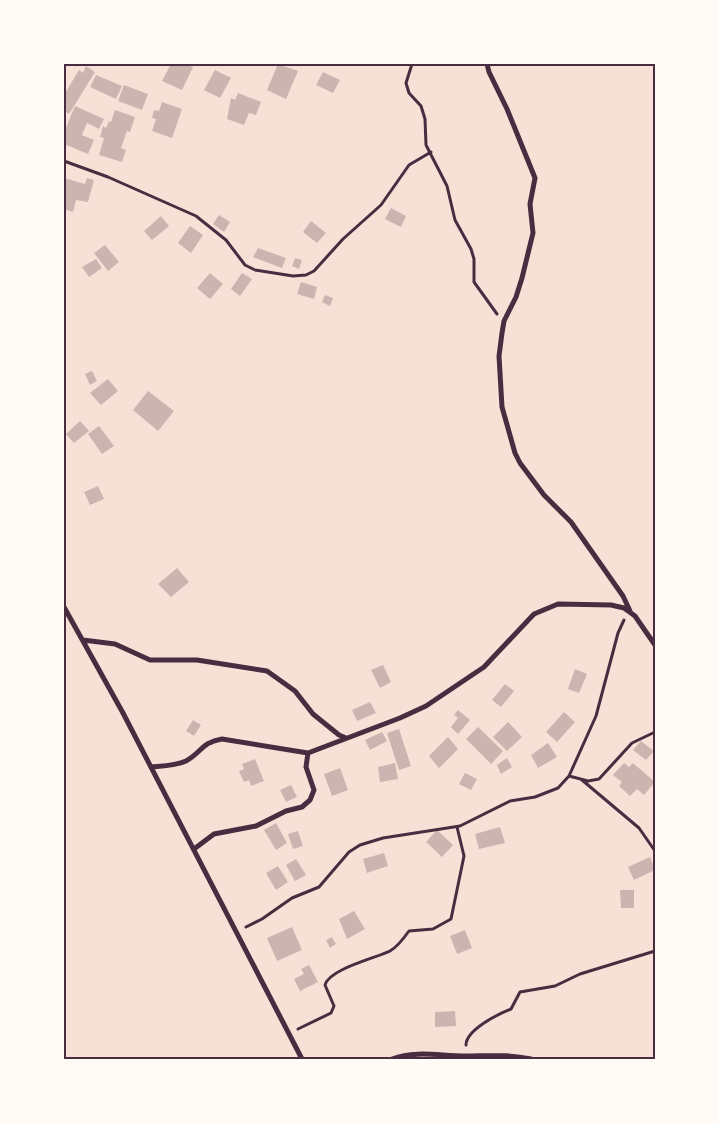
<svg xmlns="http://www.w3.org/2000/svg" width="719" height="1123" viewBox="0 0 719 1123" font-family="Bitter,serif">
	<rect width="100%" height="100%" fill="#f7e1d7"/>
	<path fill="#ccb4b1" d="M 171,64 L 185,64 L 193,67 L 182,90 L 162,81 Z
		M 278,64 L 298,71 L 286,99 L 267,90 Z
		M 86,66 L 95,72 L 69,114 L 64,111 L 64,95 L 79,70 L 83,73 Z
		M 215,70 L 231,78 L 220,98 L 204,90 Z
		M 323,72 L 340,80 L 333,93 L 316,85 Z
		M 96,75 L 122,86 L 116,99 L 90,87 Z
		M 124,85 L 148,94 L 142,110 L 118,101 Z
		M 238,93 L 261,102 L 256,115 L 249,113 L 244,125 L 227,119 L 231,98 L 235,100 Z
		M 162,102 L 182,109 L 172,138 L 152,131 L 156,119 L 152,118 L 154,110 L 159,111 Z
		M 75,106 L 104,119 L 99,129 L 87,123 L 82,135 L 94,140 L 88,154 L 64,144 L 64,132 Z
		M 115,110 L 135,117 L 130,132 L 127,131 L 121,148 L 126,150 L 122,162 L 99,155 L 104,138 L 100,137 L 103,126 L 106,128 L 109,121 L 111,122 Z
		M 64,178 L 85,184 L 87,178 L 94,180 L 88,202 L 76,200 L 73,212 L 64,209 Z
		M 391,208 L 406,216 L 401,227 L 385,219 Z
		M 219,215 L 230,222 L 224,232 L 213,224 Z
		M 161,216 L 169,226 L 152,240 L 144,231 Z
		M 311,221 L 326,233 L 317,243 L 303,232 Z
		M 190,226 L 203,235 L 191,253 L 178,243 Z
		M 105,245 L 119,262 L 108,271 L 94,253 Z
		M 258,248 L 286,258 L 282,268 L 253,257 Z
		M 295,258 L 302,260 L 299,269 L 292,266 Z
		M 96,259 L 102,268 L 89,277 L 82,267 Z
		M 210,273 L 223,284 L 210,299 L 197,288 Z
		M 242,273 L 252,279 L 240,296 L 231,289 Z
		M 301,282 L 317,287 L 314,299 L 297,294 Z
		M 325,295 L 333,298 L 330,306 L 322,302 Z
		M 92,371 L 97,381 L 90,385 L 85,374 Z
		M 108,379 L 118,391 L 101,405 L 90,393 Z
		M 148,391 L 174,411 L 158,431 L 133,410 Z
		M 80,421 L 89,431 L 74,443 L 66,434 Z
		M 99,426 L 114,446 L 102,454 L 88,434 Z
		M 98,486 L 104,499 L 90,505 L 84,492 Z
		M 177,568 L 189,582 L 171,597 L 158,584 Z
		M 383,665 L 391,682 L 380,688 L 371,670 Z
		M 575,669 L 587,674 L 579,693 L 568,689 Z
		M 505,684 L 514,691 L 501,707 L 492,700 Z
		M 370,702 L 376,713 L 357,721 L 352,710 Z
		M 458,710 L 470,720 L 458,734 L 451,727 L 458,718 L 454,715 Z
		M 564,712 L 575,722 L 557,742 L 546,732 Z
		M 193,720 L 201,725 L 194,736 L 186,731 Z
		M 508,722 L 522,737 L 507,751 L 493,737 Z
		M 478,727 L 503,751 L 491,764 L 466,739 Z
		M 399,729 L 411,766 L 399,770 L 387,733 Z
		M 382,732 L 387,741 L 370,750 L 365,740 Z
		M 448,737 L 458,749 L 439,768 L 429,756 Z
		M 641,741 L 654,751 L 646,760 L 633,750 Z
		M 548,743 L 557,757 L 538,768 L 531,755 Z
		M 507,758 L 512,767 L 501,774 L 497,765 Z
		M 255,759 L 264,781 L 251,786 L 249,780 L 244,782 L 239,771 L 244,769 L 242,764 Z
		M 395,763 L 398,779 L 380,782 L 378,767 Z
		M 624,763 L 629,767 L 633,763 L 655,782 L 644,795 L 637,789 L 630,796 L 619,786 L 622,782 L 613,775 Z
		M 340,768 L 348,790 L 332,796 L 324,774 Z
		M 465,773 L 477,779 L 471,790 L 459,784 Z
		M 291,785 L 297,797 L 286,802 L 280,790 Z
		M 276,823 L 287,843 L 276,850 L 264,830 Z
		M 500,827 L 505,843 L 479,849 L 475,834 Z
		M 437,830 L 453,845 L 442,857 L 426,842 Z
		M 298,831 L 303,846 L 293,849 L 288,834 Z
		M 384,853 L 388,866 L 367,873 L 363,859 Z
		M 650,857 L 655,870 L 634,880 L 628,867 Z
		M 296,859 L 306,875 L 295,881 L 286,865 Z
		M 278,866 L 288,882 L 276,890 L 266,873 Z
		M 620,890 L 634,890 L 634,908 L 621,908 Z
		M 354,911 L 365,929 L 347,939 L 339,919 Z
		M 292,927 L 302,950 L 277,961 L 267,938 Z
		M 465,930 L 472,948 L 457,954 L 450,936 Z
		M 332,937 L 336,944 L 330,948 L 326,940 Z
		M 309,965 L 318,982 L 300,991 L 294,979 L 304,974 L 301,969 Z
		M 455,1011 L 456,1026 L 435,1027 L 435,1012 Z"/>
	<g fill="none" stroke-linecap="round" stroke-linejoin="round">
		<path stroke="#4a2c40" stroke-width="3" d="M 412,64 L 406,83 L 409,93 L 421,106 L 425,119 L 426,145 L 447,186 L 455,220 L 471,249 L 474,259 L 474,282 L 497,314
			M 64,161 L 108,177 L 196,216 L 226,240 L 245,265 L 255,270 L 293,276 L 306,275 L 314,271 L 343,239 L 381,205 L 409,165 L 431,152
			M 569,776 L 588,781 L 599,779 L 632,743 L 655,732
			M 582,780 L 639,828 L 655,851
			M 246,927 L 262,919 L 292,898 L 319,887 L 349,852 L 360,845 L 383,838 L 460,826 L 510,801 L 535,797 L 558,788 L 569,776 L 596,716 L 618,633 L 624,620
			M 298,1029 L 331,1013 L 334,1006 L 325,985 C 329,969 376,958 390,951 C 397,947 404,938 409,931 L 433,929 L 451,919 L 464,856 L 457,827
			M 466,1045 C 466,1030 498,1014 511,1009 L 520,992 L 555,986 L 580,974 L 655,951"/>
		<path stroke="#4a2c40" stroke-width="5" d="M 487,64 L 489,72 L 507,109 L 535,178 L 530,204 L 533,233 L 522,278 L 516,297 L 504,321 L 502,333 L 499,356 L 502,407 L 515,453 L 520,463 L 544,495 L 571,522 L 623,596 L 630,611
			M 64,607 L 123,713 L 302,1059
			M 83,640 L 115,644 L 150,660 L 197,660 L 267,671 L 295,691 L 313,714 L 339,735 L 346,738
			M 151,767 C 162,766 175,766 186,761 C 201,753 202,742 222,739 L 308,753 L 400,718 L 426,706 L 484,667 L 534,614 L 558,604 L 611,605 L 624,608 L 635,616 L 655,645
			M 194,849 L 214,834 L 256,826 L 286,811 L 302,807 L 310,800 L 314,790 L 306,767 L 308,753
			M 392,1059 C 417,1050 439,1056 465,1056 C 488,1056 509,1054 531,1059"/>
	</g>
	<rect width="719" height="1123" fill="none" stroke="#fffaf5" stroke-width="130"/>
	<rect x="65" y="65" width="589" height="993" fill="none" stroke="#4a2c40" stroke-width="2"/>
</svg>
